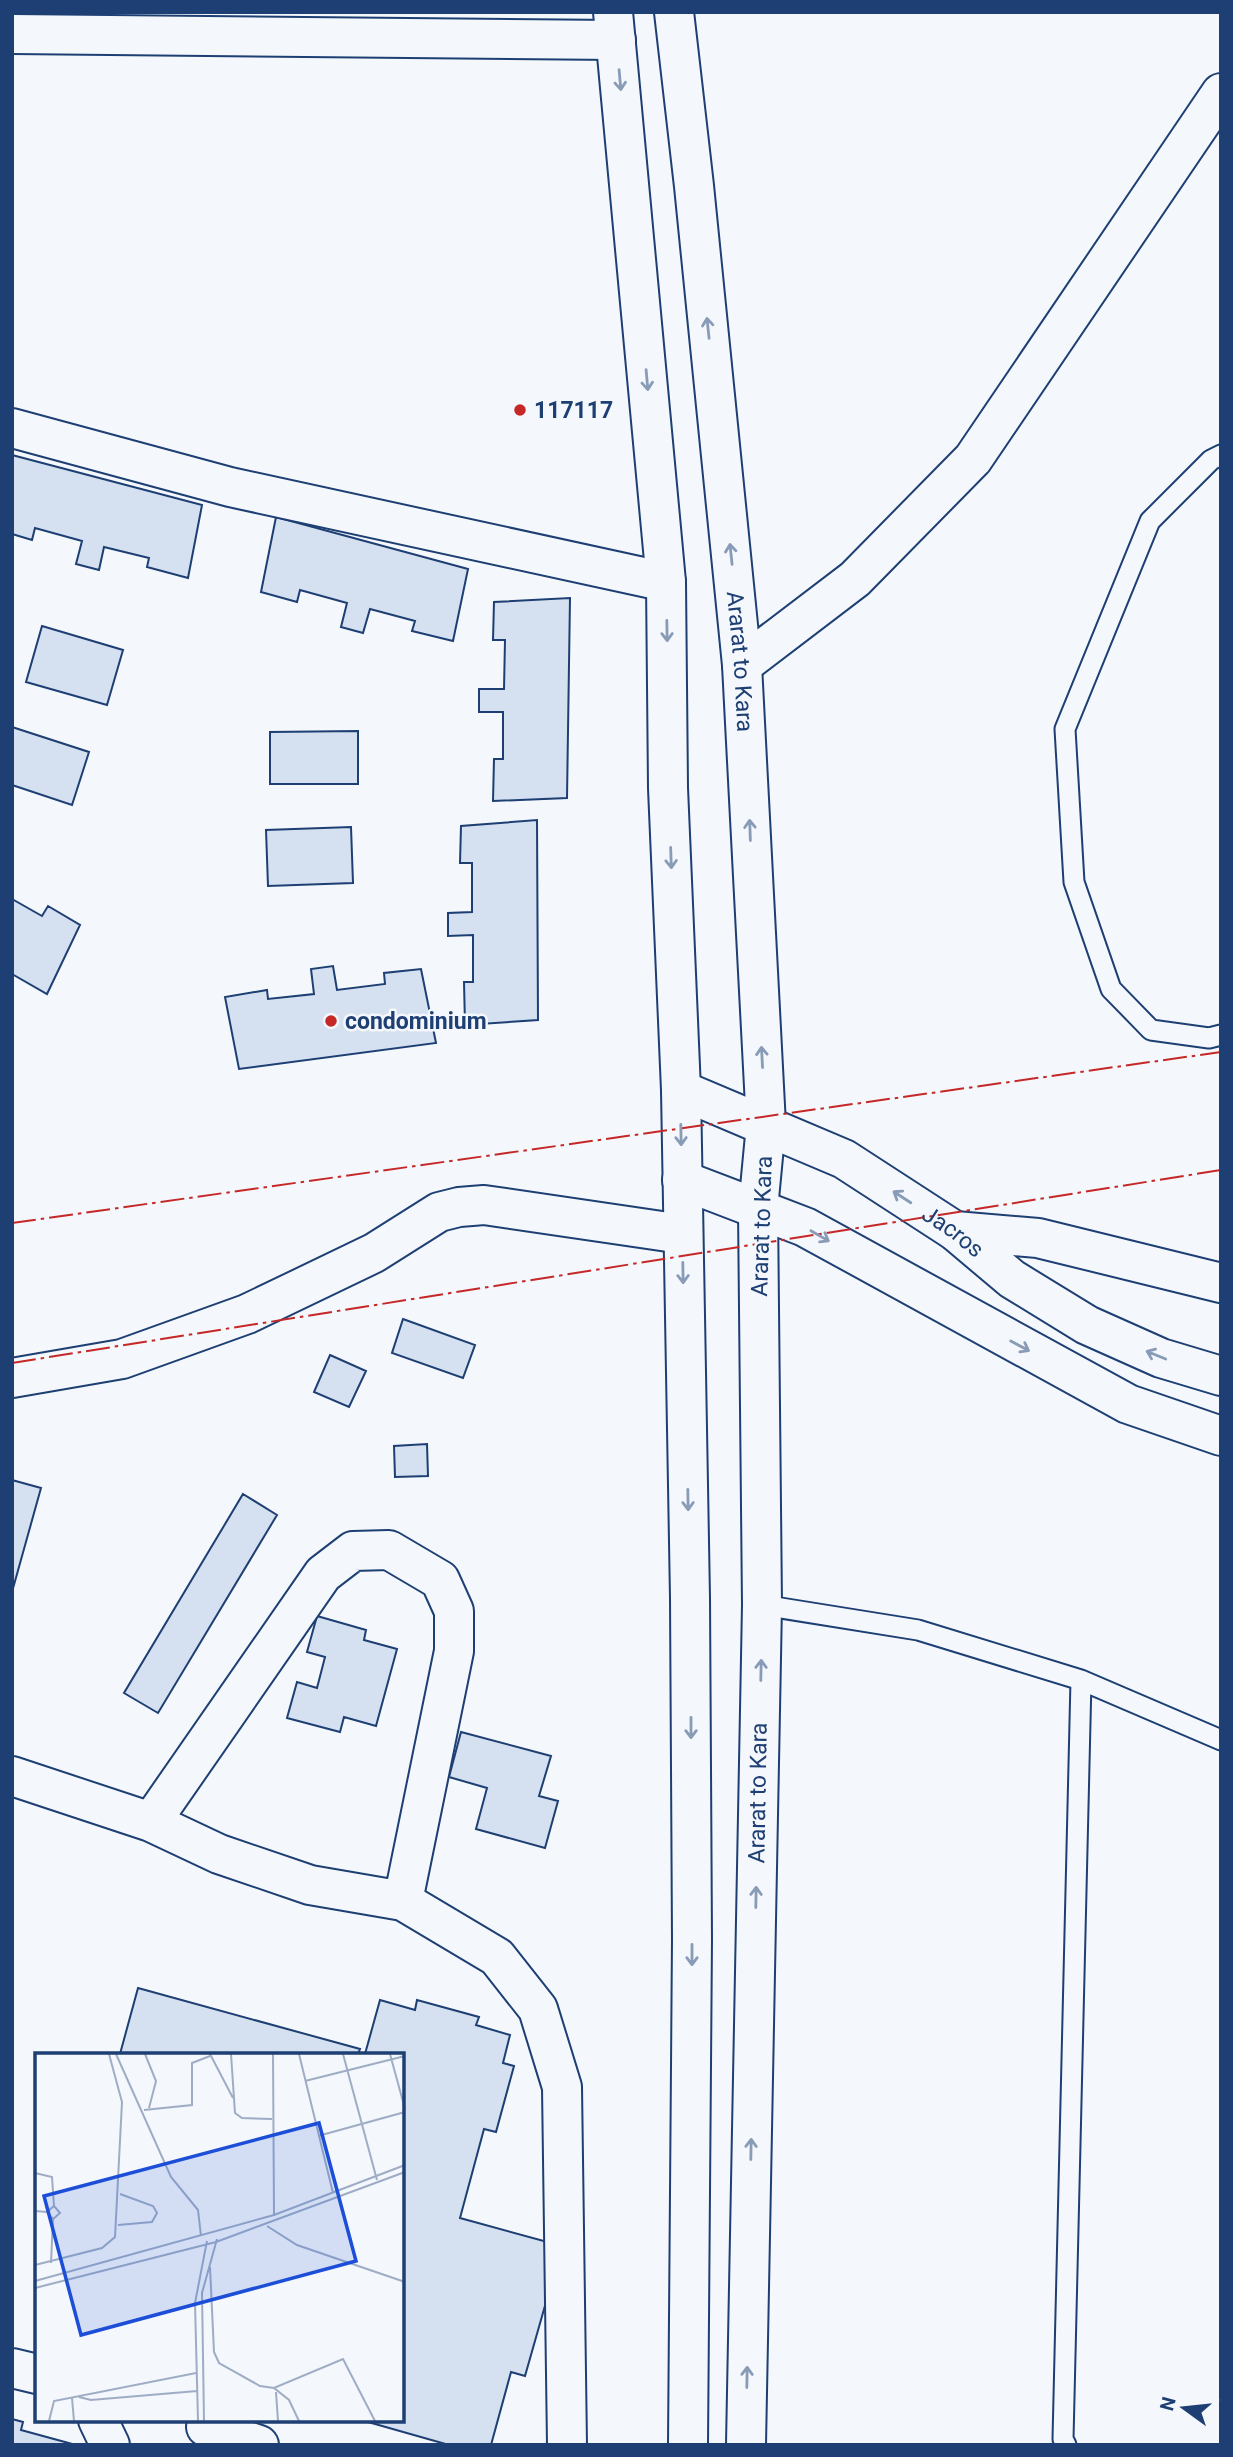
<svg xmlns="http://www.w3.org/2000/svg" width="1233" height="2457" viewBox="0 0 1233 2457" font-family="Roboto,sans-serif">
	<rect width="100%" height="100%" fill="#f4f7fb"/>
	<path fill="#d5e0f0" stroke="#1d3f73" stroke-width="2" d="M 12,455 L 202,505 L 188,578 L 147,567 L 149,558 L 104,547 L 99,570 L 76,564 L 82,541 L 35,528 L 32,540 L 12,534 Z
		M 276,517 L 468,569 L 453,641 L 412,631 L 415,621 L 370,609 L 363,633 L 341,627 L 347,603 L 300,590 L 297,602 L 261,592 Z
		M 570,598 L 567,798 L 493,801 L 494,759 L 503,759 L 503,712 L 479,712 L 479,689 L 504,689 L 505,640 L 493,640 L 494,602 Z
		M 42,626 L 123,650 L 107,705 L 26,682 Z
		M 12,727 L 89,752 L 72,805 L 12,785 Z
		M 358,731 L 358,784 L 270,784 L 270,732 Z
		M 537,820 L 538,1020 L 465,1025 L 464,982 L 473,982 L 473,935 L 448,936 L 448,913 L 472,912 L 472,863 L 460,863 L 461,826 Z
		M 351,827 L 353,883 L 268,886 L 266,830 Z
		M 12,899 L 42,916 L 48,906 L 80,925 L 47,994 L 12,974 Z
		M 333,966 L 337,990 L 385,984 L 384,973 L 421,969 L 436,1043 L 239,1069 L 225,997 L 267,990 L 268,999 L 314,994 L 311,969 Z
		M 403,1319 L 475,1345 L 463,1378 L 392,1353 Z
		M 330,1355 L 366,1371 L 349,1407 L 314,1392 Z
		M 427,1444 L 428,1476 L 395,1477 L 394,1446 Z
		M 12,1480 L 41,1488 L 12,1592 Z
		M 243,1494 L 277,1515 L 158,1713 L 124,1693 Z
		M 317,1616 L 366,1630 L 364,1640 L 397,1649 L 376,1726 L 344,1717 L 340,1732 L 287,1718 L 297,1682 L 317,1688 L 325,1657 L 307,1652 Z
		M 461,1732 L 551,1756 L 539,1796 L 558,1801 L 545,1848 L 476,1829 L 487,1788 L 449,1777 Z
		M 138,1988 L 360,2049 L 358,2054 L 120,2054 Z
		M 380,2000 L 415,2010 L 417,2000 L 479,2017 L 476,2025 L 510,2035 L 503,2063 L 514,2066 L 496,2132 L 484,2129 L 460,2218 L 562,2246 L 525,2376 L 511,2372 L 491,2445 L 449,2445 L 361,2420 L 402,2420 L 402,2054 L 365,2054 Z
		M 12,2419 L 23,2422 L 21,2430 L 76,2445 L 12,2445 Z"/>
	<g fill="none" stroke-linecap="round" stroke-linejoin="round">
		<defs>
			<path id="service" d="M 1221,455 L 1211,460 L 1150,521 L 1065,729 L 1074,882 L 1111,989 L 1151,1030 L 1209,1038 L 1221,1035
				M 762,1605 L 918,1630 L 1081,1680 L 1065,2355 L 1063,2439 L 1066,2445
				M 1081,1680 L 1221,1740"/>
			<path id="minor" d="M 12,34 L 616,40
				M 12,428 L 230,487 L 666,582
				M 742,665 L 855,579 L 973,459 L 1221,93
				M 955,1231 L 1038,1238 L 1221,1283
				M 12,1378 L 122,1359 L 247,1314 L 374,1253 L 439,1212 L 459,1207 L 484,1205 L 682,1234
				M 12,1776 L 151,1822 L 219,1854 L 310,1885 L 403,1901 L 497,1957 L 538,2009 L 562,2087 L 567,2445
				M 151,1822 L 323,1574 L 353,1551 L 389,1550 L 440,1580 L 454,1611 L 454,1651 L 403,1901
				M 12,2368 L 37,2374
				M 98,2420 L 110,2445
				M 206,2427 L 259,2445"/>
			<g id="primary">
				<path d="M 613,12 L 666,582 L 668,788 L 681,1090 L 690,1598 L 692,1939 L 688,2445"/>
				<path id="s1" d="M 674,12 L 694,186 L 742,665 L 766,1125 L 758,1209 L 762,1605 L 746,2445"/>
				<path id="s2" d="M 681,1090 L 844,1159 L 955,1231 L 1012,1279 L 1087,1325 L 1161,1358 L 1221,1376"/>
				<path d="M 682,1180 L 805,1227 L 1128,1404 L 1221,1436"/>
			</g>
		</defs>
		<use href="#service" stroke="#1d3f73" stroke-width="23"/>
		<use href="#minor" stroke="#1d3f73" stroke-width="42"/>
		<use href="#primary" stroke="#1d3f73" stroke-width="42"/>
		<use href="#service" stroke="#f4f7fb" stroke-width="19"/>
		<use href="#minor" stroke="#f4f7fb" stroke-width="38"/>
		<use href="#primary" stroke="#f4f7fb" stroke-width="38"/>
		<path stroke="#c62828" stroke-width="2" stroke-dasharray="24 5 3.5 5" stroke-linecap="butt" d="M 12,1223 L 1221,1052
			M 12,1363 L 1221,1170"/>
	</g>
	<defs><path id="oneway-shaft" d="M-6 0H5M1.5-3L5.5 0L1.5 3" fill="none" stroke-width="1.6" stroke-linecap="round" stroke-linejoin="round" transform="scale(1.75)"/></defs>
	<g stroke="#889bb7">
		<use href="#oneway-shaft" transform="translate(620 80) rotate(85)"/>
		<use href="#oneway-shaft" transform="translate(708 328) rotate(-96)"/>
		<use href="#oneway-shaft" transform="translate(647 380) rotate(85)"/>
		<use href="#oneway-shaft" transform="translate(731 554) rotate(-96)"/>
		<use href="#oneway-shaft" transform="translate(667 631) rotate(89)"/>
		<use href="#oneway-shaft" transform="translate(750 830) rotate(-92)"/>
		<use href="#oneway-shaft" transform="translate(671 858) rotate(88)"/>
		<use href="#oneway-shaft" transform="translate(762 1057) rotate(-93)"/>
		<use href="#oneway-shaft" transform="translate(681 1135) rotate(89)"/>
		<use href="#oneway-shaft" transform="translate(902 1197) rotate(-147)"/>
		<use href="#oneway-shaft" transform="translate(820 1236) rotate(30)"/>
		<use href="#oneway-shaft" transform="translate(683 1273) rotate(89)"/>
		<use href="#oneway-shaft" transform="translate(1020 1346) rotate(28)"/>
		<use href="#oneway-shaft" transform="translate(1156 1355) rotate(-158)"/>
		<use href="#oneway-shaft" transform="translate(688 1500) rotate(89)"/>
		<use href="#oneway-shaft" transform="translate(761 1670) rotate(-89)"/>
		<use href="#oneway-shaft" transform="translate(691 1728) rotate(90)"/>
		<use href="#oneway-shaft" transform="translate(756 1897) rotate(-89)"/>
		<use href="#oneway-shaft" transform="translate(692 1955) rotate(90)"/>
		<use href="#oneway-shaft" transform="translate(751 2149) rotate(-89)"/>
		<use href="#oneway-shaft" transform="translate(747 2377) rotate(-89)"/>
	</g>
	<g fill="#c62828" stroke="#f4f7fb" stroke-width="2.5">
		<circle cx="520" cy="410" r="7"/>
		<circle cx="331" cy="1021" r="7"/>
	</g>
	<g text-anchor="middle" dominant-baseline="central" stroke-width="5" stroke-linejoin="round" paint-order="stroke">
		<g font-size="23" font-weight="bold" fill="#1d3f73" stroke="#f4f7fb" text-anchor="start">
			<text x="534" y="410">117117</text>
			<text x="345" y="1021">condominium</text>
		</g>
		<g font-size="23" fill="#1d3f73" stroke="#f4f7fb">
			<text stroke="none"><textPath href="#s1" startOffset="653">Ararat to Kara</textPath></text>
			<text transform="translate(762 1226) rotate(-88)">Ararat to Kara</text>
			<text stroke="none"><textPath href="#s2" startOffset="308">Jacros</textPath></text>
			<text transform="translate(758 1793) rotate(-89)">Ararat to Kara</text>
		</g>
	</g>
	<g transform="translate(35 2053)">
		<rect width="369" height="369" fill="#f4f7fb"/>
		<path fill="none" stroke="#9eadc5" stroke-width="2" d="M 81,1 L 136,124 L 163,157 L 166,183M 110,1 L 121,28 L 114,55M 175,1 L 198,45M 196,1 L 200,60 L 207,65 L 237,66M 238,1 L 239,162M 264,1 L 298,140M 308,1 L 342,127M 355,1 L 370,56M 270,28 L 370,3M 109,57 L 157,52 L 157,10 L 175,3M 283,83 L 370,59M 0,120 L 17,124 L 19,153M 0,158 L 12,159 L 19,153 L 25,160 L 18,166 L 12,159M 83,172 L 117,169 L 122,160 L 118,153 L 85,141M 232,173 L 262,192 L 370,229M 16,210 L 18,166M 0,212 L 67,195 L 80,184 L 87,49 L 74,1M 175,214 L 179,299 L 184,310 L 225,333 L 239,335 L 308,306 L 340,368M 0,228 L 239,162 L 370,112M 0,235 L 181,189 L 370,119M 239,335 L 254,347 L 264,368M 241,339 L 243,368M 44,344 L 56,347 L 162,338M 37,345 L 39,368M 14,368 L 19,348 L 161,320M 163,368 L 160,250 L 172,188M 169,368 L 167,240 L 182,186"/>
		<path fill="#1d4ed8" fill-opacity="0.15" stroke="#1d4ed8" stroke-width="3.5" d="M 284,70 L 321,208 L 46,282 L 9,143 Z"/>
		<rect width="369" height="369" fill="none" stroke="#1d3f73" stroke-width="3.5"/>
	</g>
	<rect width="1233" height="2457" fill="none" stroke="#1d3f73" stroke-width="28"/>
	<g transform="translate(1184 2408) rotate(285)" stroke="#f4f7fb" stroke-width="5" paint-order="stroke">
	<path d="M0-5L12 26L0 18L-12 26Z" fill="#1d3f73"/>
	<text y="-10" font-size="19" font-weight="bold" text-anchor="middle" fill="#1d3f73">N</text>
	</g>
</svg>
